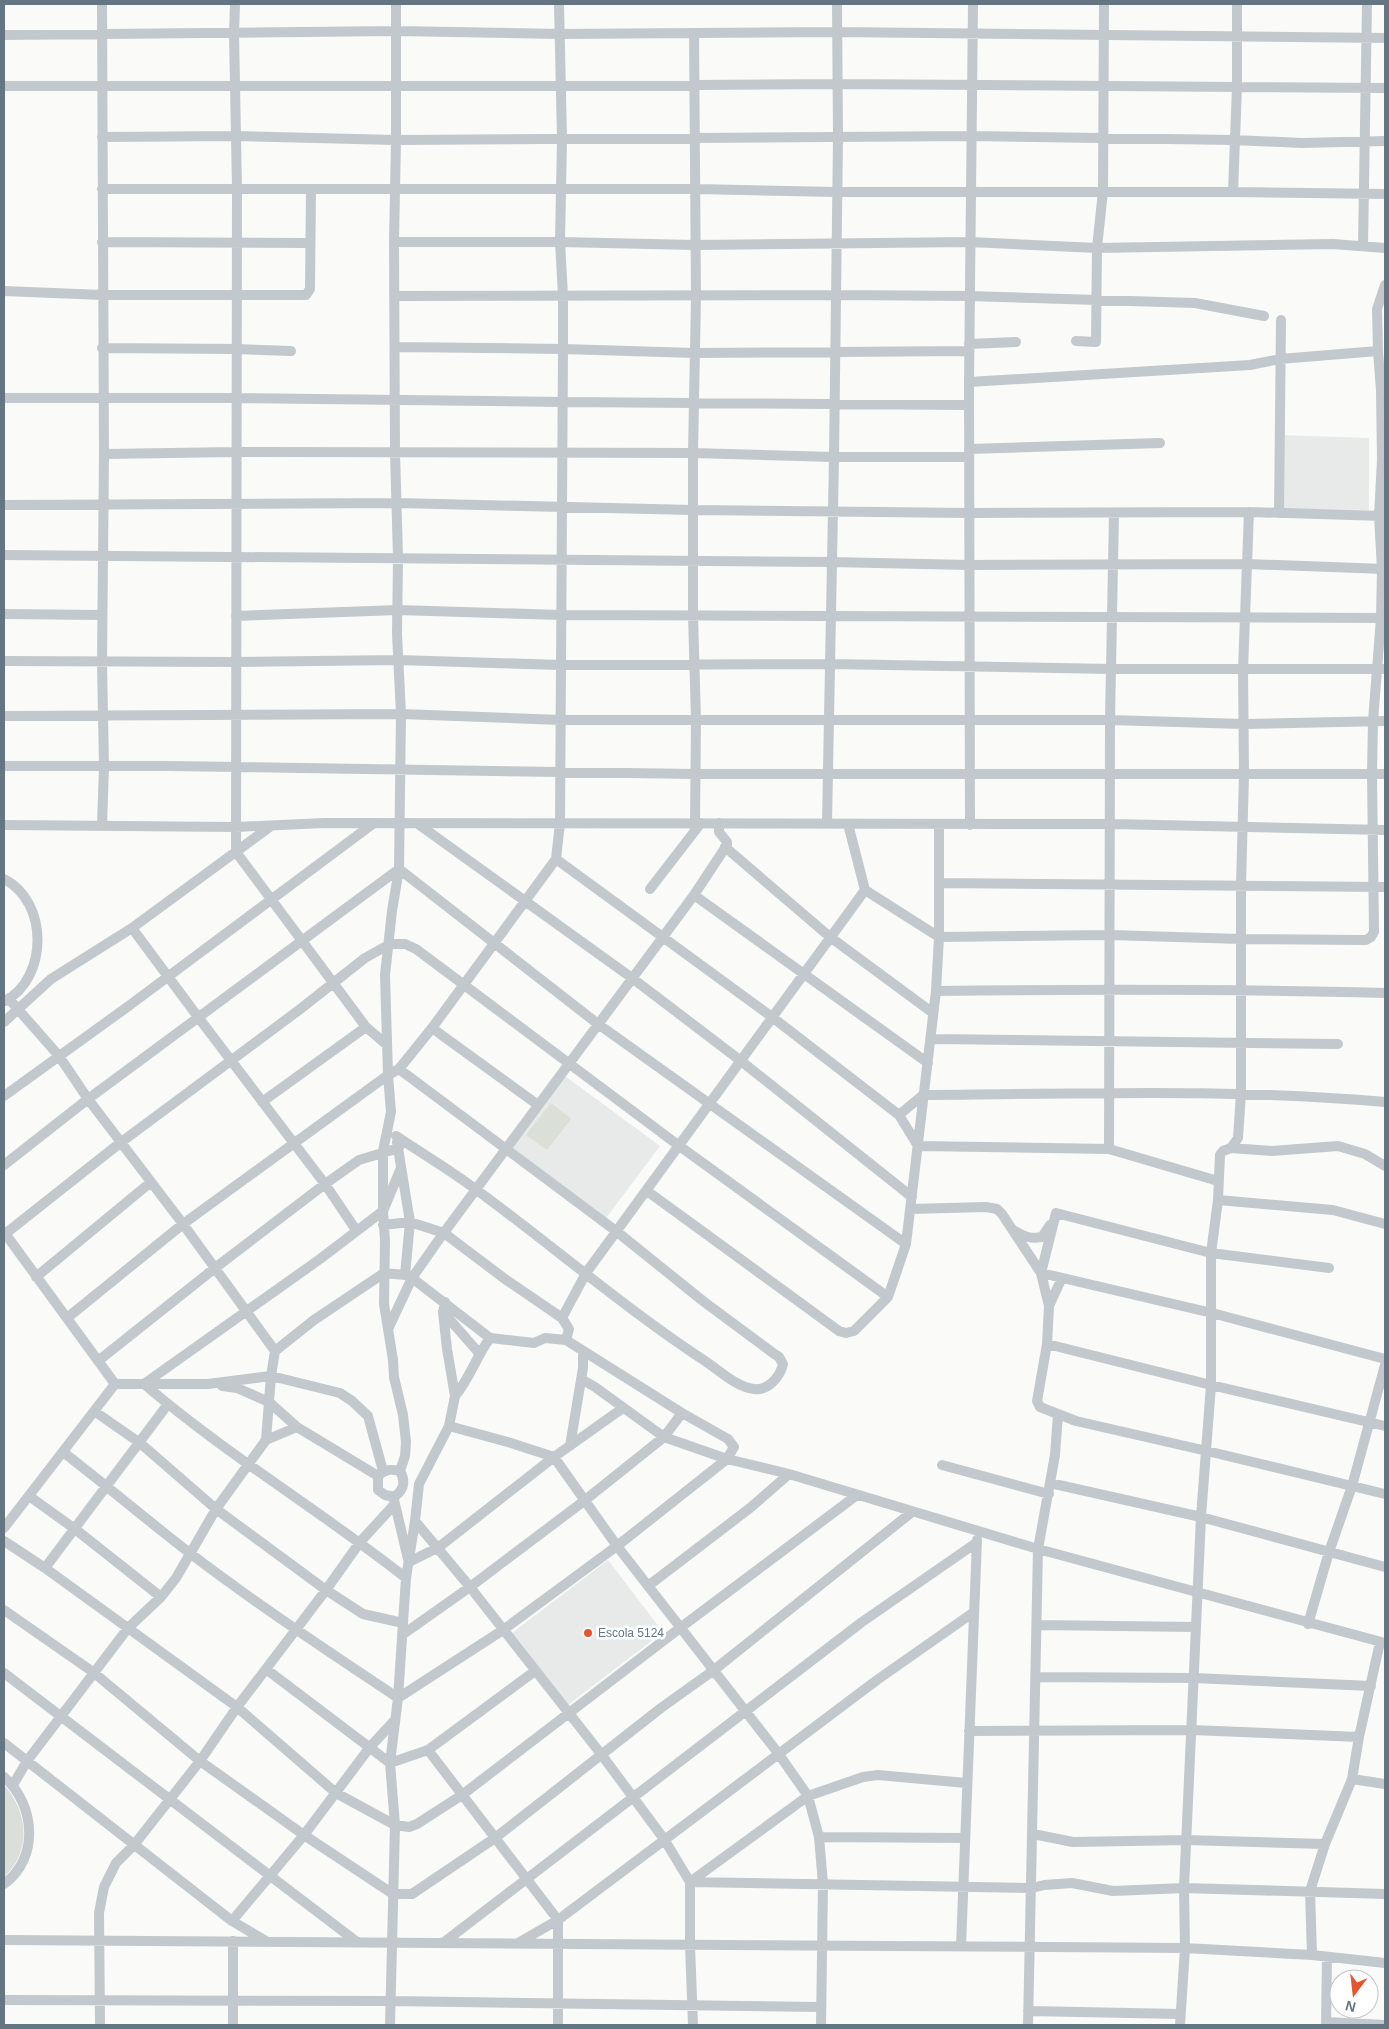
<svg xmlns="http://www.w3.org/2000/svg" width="1389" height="2029" viewBox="0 0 1389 2029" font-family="Arial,sans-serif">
	<rect width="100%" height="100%" fill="#fafaf8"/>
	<path fill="#e8e9e9" d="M 1281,435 L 1369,438 L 1369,510 L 1281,509 Z
		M 565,1076 L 660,1146 L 606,1218 L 511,1149 Z
		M 608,1560 L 663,1632 L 568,1705 L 512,1633 Z"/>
	<path fill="#dadfd7" d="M 551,1103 L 571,1119 L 547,1150 L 526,1135 Z
		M 4,1785 C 28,1811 32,1852 4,1877 Z"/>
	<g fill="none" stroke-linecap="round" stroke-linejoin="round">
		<path stroke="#c3c8cc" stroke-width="10" d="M 235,4 L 234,33 L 237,189 L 236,852 L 366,1027
			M 396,4 L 396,140 L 394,242 L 395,452 L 398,558 L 397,634 L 401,714 L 399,869 L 392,911 L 385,975 L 388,1075 L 391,1112 L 383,1151 L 383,1211 L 385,1241 L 384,1304 L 393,1360 L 394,1377 L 403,1415 L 406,1442 L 405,1456 L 400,1471 C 406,1482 404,1490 394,1497 L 385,1495 L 378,1490 L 378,1476 C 385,1469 391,1469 400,1471
			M 559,4 L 562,139 L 560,242 L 563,295 L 563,349 L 560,823 L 556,859 L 772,1017 L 899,1115 L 918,1146 L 1109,1149
			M 694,33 L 696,297 L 693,453 L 693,615 L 696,720 L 695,823
			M 4,35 L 396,31 L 559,34 L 837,32 L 1385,38
			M 4,86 L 561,86 L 837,84 L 1385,88
			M 102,137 L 236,136 L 396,140 L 972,136 L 1234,140 L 1302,143 L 1385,141
			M 102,189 L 696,189 L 837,192 L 1233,192 L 1385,194
			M 1233,192 L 1237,86 L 1237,4
			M 102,242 L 310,243
			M 394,242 L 560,242 L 695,245 L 970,242 L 1097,248 L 1333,244 L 1385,248
			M 1363,245 L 1367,4
			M 4,291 L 103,295 L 306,295 L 310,289 L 311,189
			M 394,296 L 835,295 L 969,296 L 1195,303 L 1264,316
			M 1076,341 L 1096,342 L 1097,248 L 1103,191 L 1104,4
			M 969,344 L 1016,342
			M 395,347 L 563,349 L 695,353 L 969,351
			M 102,348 L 236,349 L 291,351
			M 1378,351 L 1377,309 L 1385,285
			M 4,398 L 236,398 L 563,402 L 969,405
			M 969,449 L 1160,443
			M 104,454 L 236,452 L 693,453 L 834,457 L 969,457
			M 4,505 L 397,503 L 693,510 L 970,513 L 1249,512 L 1384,516
			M 1114,513 L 1110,720 L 1109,1149 L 1218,1181
			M 1279,513 L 1281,320
			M 4,555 L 831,562 L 969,565 L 1247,564 L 1385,569
			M 4,614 L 102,615
			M 236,616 L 398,610 L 561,615 L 1385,618
			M 4,661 L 236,662 L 398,660 L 561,665 L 830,664 L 1111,669 L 1385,669
			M 4,716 L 401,714 L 560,720 L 1110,720 L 1243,724 L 1385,721
			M 4,766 L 168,766 L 696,774 L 1385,774
			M 827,823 L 834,457 L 838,138 L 837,4
			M 418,824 L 632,978 L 741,1061 L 912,1197
			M 4,825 L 236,827 L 324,823 L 1112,824 L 1385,830
			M 102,825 L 104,767 L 102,662 L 104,454 L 102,4
			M 970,825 L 969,382 L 973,4
			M 725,847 L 830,937 L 933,1013
			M 4,879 C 49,902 48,978 5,1001
			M 939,883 L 1385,887
			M 650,889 L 701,823
			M 865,890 L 939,937 L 1110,935 L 1241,939 L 1366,940 L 1371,937 L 1374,932 L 1372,774 L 1373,721 L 1381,618 L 1382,569 L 1379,516 L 1382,460 L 1381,391 L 1378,351 L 1280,359 L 1250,365 L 969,382
			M 694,895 L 928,1063
			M 132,928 L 198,1017 L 325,1184 L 356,1230
			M 936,991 C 1086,989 1235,989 1385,993
			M 9,999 L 59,1056 L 88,1099 L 183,1224 L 275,1351
			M 4,1022 L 51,979 L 132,928 L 271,826
			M 432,1028 L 538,1105
			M 931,1039 L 1338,1044
			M 399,1069 L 432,1028 L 556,859
			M 4,1096 L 130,1005 L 374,823
			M 262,1102 L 366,1027 L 387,1045
			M 899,1115 L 923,1095 C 1077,1094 1232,1088 1385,1102
			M 397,1142 L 410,1222 L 405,1275
			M 1231,1148 L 1272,1151 L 1338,1146 L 1365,1154 L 1385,1166
			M 4,1165 L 88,1099 L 399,869 L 598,1024 L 906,1244
			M 401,1168 L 383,1211 L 320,1259 L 144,1384 C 227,1455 321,1511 406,1578
			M 647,1191 L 839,1331 L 846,1333 L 854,1331 L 888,1297 L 906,1244 L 936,991 L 939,937 L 939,824
			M 1218,1200 L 1333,1210 L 1385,1224
			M 910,1209 L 986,1207 L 997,1209 L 1002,1214 L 1041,1273 L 1049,1306 L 1047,1344 L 1037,1401 L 1040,1407 L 1058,1414 L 1055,1455 L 1038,1549 L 1028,2025
			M 1056,1213 L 1041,1273 L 1212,1313 L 1385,1359
			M 1056,1213 L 1211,1253 L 1329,1268
			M 383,1225 L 410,1222 L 444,1233 L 505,1279 L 562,1318
			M 1015,1231 C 1025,1237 1031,1239 1042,1237 L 1050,1225
			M 4,1232 L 115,1384
			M 5,1234 L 120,1143 L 299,1010 L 365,958 L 390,944 L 405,944 L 416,949 L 678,1145 L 888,1297
			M 36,1277 L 151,1182
			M 1049,1306 L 1061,1280
			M 443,1312 L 479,1353
			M 67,1318 L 183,1224 L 388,1075 L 399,1069 L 616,1231 L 703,1301 L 773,1353 L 779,1357 L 783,1364 C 780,1377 768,1391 754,1389 C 736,1387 719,1370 705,1361 C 626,1309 554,1247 478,1191 C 452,1171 423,1154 396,1136
			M 388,1329 L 412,1278 L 440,1238 L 694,895 L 727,845 L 727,842 L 719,832 L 719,823
			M 1047,1344 L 1211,1385 L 1385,1426
			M 98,1361 L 215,1268 L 325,1184 L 359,1160 L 399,1148
			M 581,1379 L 595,1387 L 664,1437 L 727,1459 L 789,1474 L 1038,1549 L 1385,1643
			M 115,1384 L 208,1384 L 271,1376 L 340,1393 L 352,1401 L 368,1416 L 383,1471
			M 222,1386 L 237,1388 L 269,1402 L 297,1427 L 378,1476
			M 455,1396 C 470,1378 476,1357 490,1338
			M 94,1411 L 140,1443 L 216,1509 L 326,1590 L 363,1614 L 403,1623
			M 1058,1414 L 1076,1421 L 1207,1451 L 1385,1494
			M 449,1426 L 511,1443 L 554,1457 L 617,1546 L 778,1753 L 808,1796 L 819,1837 L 823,1884 L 821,2025
			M 266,1440 L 271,1376 L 275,1351 L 314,1320 L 384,1273 L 405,1275 L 412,1278 L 490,1338 L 534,1343 L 545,1338 L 566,1340 L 569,1329 L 562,1318 L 586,1273 L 865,890 L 848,824
			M 570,1446 L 583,1368 L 583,1351
			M 63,1452 C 106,1485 148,1521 191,1554 C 258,1605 328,1651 398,1698 L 503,1630 L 617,1546 L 727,1459 L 734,1447 L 728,1439 L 682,1413 L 566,1340
			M 942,1465 L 1049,1494
			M 1050,1483 L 1201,1517 L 1385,1567
			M 29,1496 L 75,1529 L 161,1597
			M 394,1500 L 408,1559
			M 415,1521 L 470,1587 L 601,1754 L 664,1839 L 690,1882 L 690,1945 L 693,2025
			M 4,1528 L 115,1384
			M 4,1541 L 45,1568 L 237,1707 L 336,1793 L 395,1825 L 409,1827 L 417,1824 L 462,1795 L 680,1628 L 857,1495
			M 409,1562 L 439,1547 L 554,1457 L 623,1408
			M 45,1568 L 168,1404
			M 648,1586 L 750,1508 L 789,1474
			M 4,1610 L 93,1672 L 200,1761 L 304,1835 L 393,1894 L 412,1894 L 495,1838 L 661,1708 L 714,1670 L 912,1512
			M 1308,1624 L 1329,1552 L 1352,1486 L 1385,1365
			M 1038,1625 L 1196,1627
			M 402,1635 L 470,1587 L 584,1501 L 664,1437 L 682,1413
			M 266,1669 L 390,1763 L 428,1750 L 535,1671
			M 4,1673 L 357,1942
			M 1036,1677 L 1194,1678 L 1371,1686
			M 969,1731 L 1192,1730 L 1359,1737
			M 4,1743 L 232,1921 L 266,1941
			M 428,1750 L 558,1920 L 558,2025
			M 4,1777 C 35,1804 40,1858 4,1884
			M 1352,1779 L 1385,1784
			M 13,1785 L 27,1761 L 128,1628 L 161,1597 L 176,1578 L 216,1509 L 266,1440 L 297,1427
			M 1033,1834 L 1073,1842 L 1186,1840 L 1325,1844
			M 819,1837 L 964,1838
			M 690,1882 L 1032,1888 L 1044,1885 L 1072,1883 L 1113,1891 L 1184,1888 L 1385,1894
			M 690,1882 L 808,1796 L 863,1777 L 878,1775 L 966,1783
			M 232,1921 L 304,1835 L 370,1747 L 395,1720
			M 4,1940 L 1185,1948 L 1312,1955 L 1385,1963
			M 443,1943 L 862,1622 L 976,1543
			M 518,1943 L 558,1920 L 877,1680 L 974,1612
			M 961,1946 L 977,1540
			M 1312,1955 L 1310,1891 L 1325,1844 L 1352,1779 L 1359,1737 L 1380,1642
			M 4,2000 L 391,2001 L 821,2007
			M 1028,2011 L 1180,2014
			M 1326,2022 L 1385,2025
			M 100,2025 L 99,1913 L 104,1887 L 116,1863 L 134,1845 L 200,1761 L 237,1707 L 326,1590 L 360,1542 L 394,1505
			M 233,2025 L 233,1941
			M 390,2025 L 395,1825 L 390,1763 L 398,1698 L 406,1578 L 415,1521 L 419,1484 L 449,1426 L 455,1396 L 447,1349 L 443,1312 L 445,1302
			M 1180,2025 L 1185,1948 L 1184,1888 L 1201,1517 L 1211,1385 L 1211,1253 L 1218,1200 L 1220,1155 L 1223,1151 L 1231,1148 L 1238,1138 L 1241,1093 L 1241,886 L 1244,774 L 1243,669 L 1249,512
			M 1326,2025 L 1327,1957"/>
	</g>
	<circle fill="#e4572e" stroke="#fff" stroke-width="2" cx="588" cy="1633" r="5"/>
	<g text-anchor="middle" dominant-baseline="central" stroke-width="5" stroke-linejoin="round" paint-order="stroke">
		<g font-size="12" fill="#657683" stroke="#fff" text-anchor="start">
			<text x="598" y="1633">Escola 5124</text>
		</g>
	</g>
	<rect width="1389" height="2029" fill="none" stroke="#657683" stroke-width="10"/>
	<g transform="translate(1354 1994) rotate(195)"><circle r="24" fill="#ffffff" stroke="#c1c8cd"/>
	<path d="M0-4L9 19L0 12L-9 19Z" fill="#e4572e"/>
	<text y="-8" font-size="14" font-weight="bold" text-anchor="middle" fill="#657683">N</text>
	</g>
</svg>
